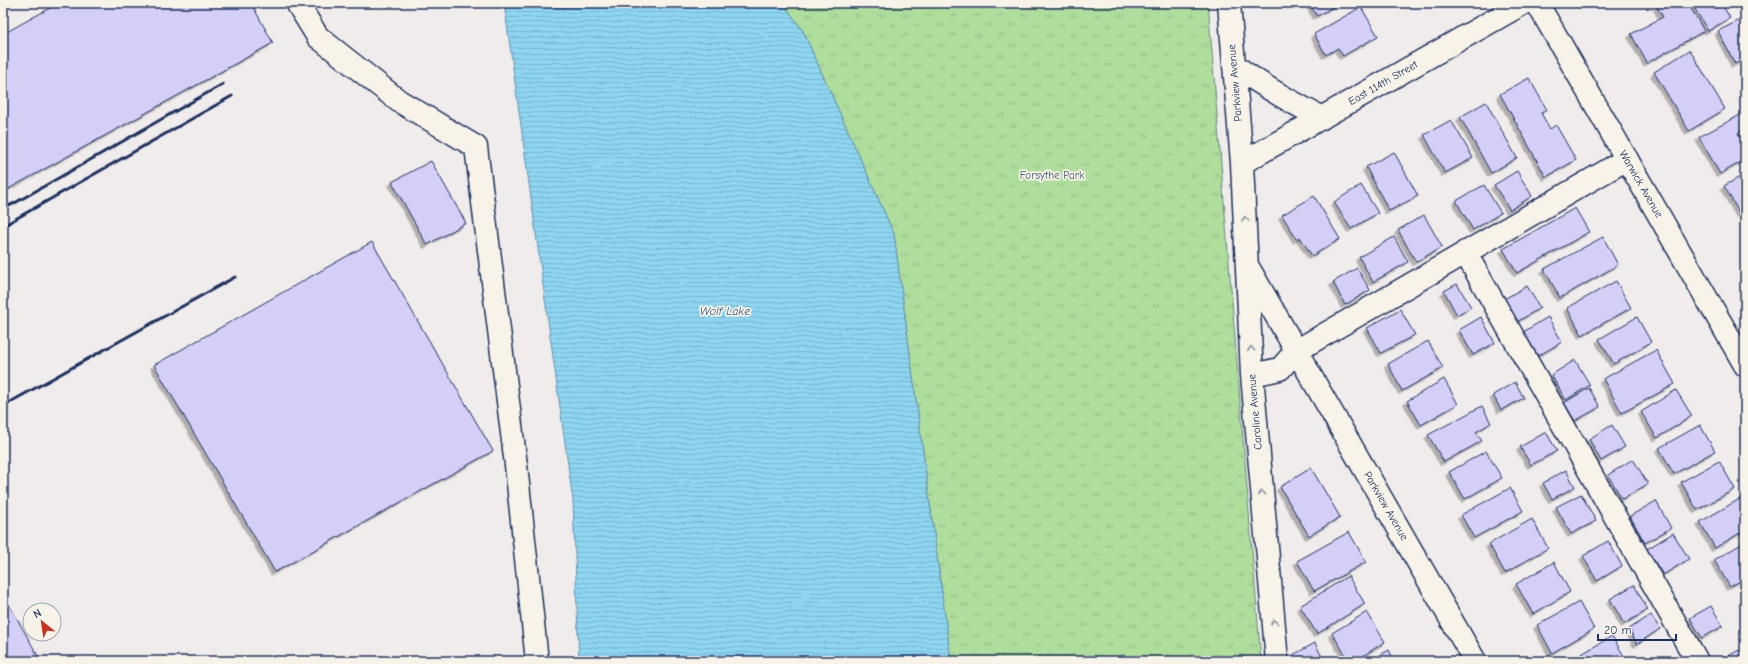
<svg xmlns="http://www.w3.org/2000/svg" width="1748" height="664" viewBox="0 0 1748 664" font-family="'Comic Neue',sans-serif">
	<defs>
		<pattern id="grass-tufts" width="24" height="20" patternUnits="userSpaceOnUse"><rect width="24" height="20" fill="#afdd9c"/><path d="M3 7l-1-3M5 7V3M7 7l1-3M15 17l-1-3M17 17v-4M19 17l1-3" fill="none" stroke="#96be89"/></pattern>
		<pattern id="water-rules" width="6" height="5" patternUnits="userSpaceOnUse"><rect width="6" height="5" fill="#8ed5f0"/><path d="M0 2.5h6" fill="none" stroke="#7ab7d0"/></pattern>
		<filter id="shadow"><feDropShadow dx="-3.5" dy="3.5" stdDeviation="0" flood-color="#0004"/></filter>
	</defs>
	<rect width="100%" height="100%" fill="#f0eceb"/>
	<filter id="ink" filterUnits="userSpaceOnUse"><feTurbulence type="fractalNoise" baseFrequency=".025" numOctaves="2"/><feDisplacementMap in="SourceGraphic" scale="8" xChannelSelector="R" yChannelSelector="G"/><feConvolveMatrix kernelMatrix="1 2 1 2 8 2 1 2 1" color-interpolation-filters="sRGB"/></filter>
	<g filter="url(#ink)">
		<path fill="url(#grass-tufts)" stroke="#65867d" d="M 783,3 L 1208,3 L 1261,661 L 951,661 L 894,234 L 803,31 Z"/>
		<path fill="url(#water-rules)" stroke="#6093b6" d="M 504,3 L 783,3 L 803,31 L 894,234 L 951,661 L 579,661 L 573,501 Z"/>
		<path fill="#d4cff7" stroke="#1b2f5e" filter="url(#shadow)" d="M 59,3 L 251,3 L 273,43 L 3,192 L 3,34 Z
			M 1309,3 L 1340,3 L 1317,16 Z
			M 1664,3 L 1688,3 L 1704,31 L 1647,63 L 1631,34 L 1663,17 L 1657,7 Z
			M 1693,3 L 1721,3 L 1730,18 L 1708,31 L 1692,4 Z
			M 1361,7 L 1378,36 L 1343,56 L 1338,48 L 1326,55 L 1314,34 Z
			M 1744,18 L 1745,59 L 1735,64 L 1718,31 Z
			M 1690,50 L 1725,109 L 1689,131 L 1654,72 Z
			M 1529,78 L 1547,110 L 1541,113 L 1550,129 L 1556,125 L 1576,160 L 1546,177 L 1500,94 Z
			M 1486,102 L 1517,158 L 1491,173 L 1460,117 Z
			M 1742,114 L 1745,120 L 1745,129 L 1738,133 L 1745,145 L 1745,160 L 1720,174 L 1699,137 Z
			M 1451,120 L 1473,158 L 1445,173 L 1424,135 Z
			M 1394,152 L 1418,196 L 1389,211 L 1366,167 Z
			M 431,161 L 466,223 L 427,245 L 392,182 Z
			M 1517,171 L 1532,196 L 1510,210 L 1494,185 Z
			M 1745,174 L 1745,211 L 1740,214 L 1724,186 Z
			M 1361,185 L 1378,213 L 1351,229 L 1334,202 Z
			M 1484,185 L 1501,213 L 1473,230 L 1456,201 Z
			M 1314,196 L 1340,239 L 1312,256 L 1300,237 L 1297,240 L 1282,215 Z
			M 1575,208 L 1589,232 L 1517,273 L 1503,249 Z
			M 1424,215 L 1442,247 L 1416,262 L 1398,230 Z
			M 1394,237 L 1408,262 L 1373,282 L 1359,257 Z
			M 1603,237 L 1618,265 L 1560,298 L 1544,269 Z
			M 372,242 L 493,451 L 275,572 L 154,365 Z
			M 1357,268 L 1370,290 L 1345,305 L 1333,282 Z
			M 1616,281 L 1631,308 L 1582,335 L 1567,308 Z
			M 1457,284 L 1471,307 L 1457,315 L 1444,291 Z
			M 1527,286 L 1540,308 L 1517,322 L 1504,299 Z
			M 1400,309 L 1415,335 L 1381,353 L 1367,328 Z
			M 1481,317 L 1495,343 L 1473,355 L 1459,330 Z
			M 1548,317 L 1562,342 L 1538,356 L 1523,332 Z
			M 1637,317 L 1651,342 L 1614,364 L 1599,339 Z
			M 1428,341 L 1443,368 L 1402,391 L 1388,364 Z
			M 1656,350 L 1675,384 L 1622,413 L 1603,379 Z
			M 1575,360 L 1590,385 L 1566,400 L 1551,375 Z
			M 1444,379 L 1458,404 L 1421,425 L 1407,401 Z
			M 1515,382 L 1524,398 L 1501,410 L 1493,395 Z
			M 1589,388 L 1600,407 L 1575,421 L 1564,403 Z
			M 1676,390 L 1692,416 L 1657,438 L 1641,412 Z
			M 1482,406 L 1491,423 L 1476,432 L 1482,441 L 1444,462 L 1428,435 Z
			M 1612,425 L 1625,447 L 1601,461 L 1589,439 Z
			M 1700,425 L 1715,451 L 1674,474 L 1659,448 Z
			M 1546,432 L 1557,451 L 1531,465 L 1520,447 Z
			M 1486,451 L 1502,478 L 1465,499 L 1449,472 Z
			M 1633,459 L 1648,484 L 1622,499 L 1608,475 Z
			M 1719,461 L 1735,489 L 1697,510 L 1681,482 Z
			M 1311,468 L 1340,517 L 1309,536 L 1280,487 Z
			M 1566,470 L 1575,487 L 1552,499 L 1543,483 Z
			M 1510,488 L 1523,511 L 1474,538 L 1461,515 Z
			M 1581,494 L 1596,521 L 1571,534 L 1556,507 Z
			M 1745,496 L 1745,530 L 1715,548 L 1700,522 Z
			M 1656,501 L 1671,528 L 1645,543 L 1630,516 Z
			M 1532,519 L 1548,548 L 1505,573 L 1489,544 Z
			M 1349,532 L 1366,562 L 1314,591 L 1297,561 Z
			M 1673,533 L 1689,559 L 1663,575 L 1647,549 Z
			M 1608,541 L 1622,566 L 1597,581 L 1583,556 Z
			M 1745,542 L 1745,578 L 1730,587 L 1714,560 Z
			M 1554,562 L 1570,592 L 1533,614 L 1516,584 Z
			M 1348,576 L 1365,604 L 1317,634 L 1300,606 Z
			M 1634,585 L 1648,610 L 1624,624 L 1610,599 Z
			M 3,594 L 41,661 L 3,661 Z
			M 1579,602 L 1594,629 L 1552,653 L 1537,625 Z
			M 1711,606 L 1723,626 L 1702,638 L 1690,618 Z
			M 1367,612 L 1385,642 L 1355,661 L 1349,661 L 1332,633 Z
			M 1651,615 L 1660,629 L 1637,644 L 1629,629 Z
			M 1612,636 L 1627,661 L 1570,661 Z
			M 1315,643 L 1324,661 L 1296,661 L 1293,655 Z
			M 1389,650 L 1394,661 L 1370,661 Z
			M 1739,650 L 1745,661 L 1720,661 Z"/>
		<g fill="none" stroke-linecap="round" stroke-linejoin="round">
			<defs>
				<path id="minor" d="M 297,3 L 318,37 L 399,101 L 476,147 L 516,465 L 537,661
					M 1229,3 L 1242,163 L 1252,375 L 1277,661
					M 1537,3 L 1745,365
					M 1234,65 C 1262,86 1291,102 1322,118
					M 1242,163 L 1524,3
					M 1465,252 L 1697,661
					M 1248,267 L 1475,661
					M 1252,375 L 1280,369 L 1296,351 L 1627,159"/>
			</defs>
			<use href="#minor" stroke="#1b2f5e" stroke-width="25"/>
			<use href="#minor" stroke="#f7f3e8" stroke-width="22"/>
			<path stroke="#1b2f5e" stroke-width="3" d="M 3,208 L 13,204 L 223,84
				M 3,226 L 232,96
				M 3,406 L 235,277"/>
		</g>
		<defs><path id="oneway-chevron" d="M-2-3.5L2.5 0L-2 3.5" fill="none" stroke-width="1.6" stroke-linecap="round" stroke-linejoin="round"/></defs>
		<g stroke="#8991a3">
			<use href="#oneway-chevron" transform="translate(1245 219) rotate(-93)"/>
			<use href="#oneway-chevron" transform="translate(1251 349) rotate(-93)"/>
			<use href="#oneway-chevron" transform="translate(1262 493) rotate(-95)"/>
			<use href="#oneway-chevron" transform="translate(1274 622) rotate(-95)"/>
		</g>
	</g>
	<g text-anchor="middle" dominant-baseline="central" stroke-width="3.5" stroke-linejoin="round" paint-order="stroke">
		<g font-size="11" fill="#1b2f5e" stroke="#f7f3e8">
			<text transform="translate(1235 83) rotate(-95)">Parkview Avenue</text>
			<text transform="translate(1383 83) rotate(-30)">East 114th Street</text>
			<text transform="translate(1641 184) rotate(60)">Warwick Avenue</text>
			<text transform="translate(1255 412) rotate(-95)">Caroline Avenue</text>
			<text transform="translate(1386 506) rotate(60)">Parkview Avenue</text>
		</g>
		<g font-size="11" fill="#405a6e" stroke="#f7f3e8">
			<text x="1052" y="175">Forsythe Park</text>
		</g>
		<g font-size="12" font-style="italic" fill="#385882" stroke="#f7f3e8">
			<text x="725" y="311">Wolf Lake</text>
		</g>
	</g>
	<rect width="1748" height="664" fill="none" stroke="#f7f3e8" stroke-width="16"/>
	<rect x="8" y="8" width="1732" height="648" fill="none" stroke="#1b2f5e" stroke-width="1.5" filter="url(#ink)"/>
	<g transform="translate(42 622) rotate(330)"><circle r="19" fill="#f7f3e8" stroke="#9fa5b1"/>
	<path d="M0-3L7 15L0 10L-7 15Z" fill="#c8321e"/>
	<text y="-6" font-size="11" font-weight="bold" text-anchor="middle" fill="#1b2f5e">N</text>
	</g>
	<path d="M1598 634v6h78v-6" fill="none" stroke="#1b2f5e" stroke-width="2"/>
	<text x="1604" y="634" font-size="12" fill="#1b2f5e" stroke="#f7f3e8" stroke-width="3" paint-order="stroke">20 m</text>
</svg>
